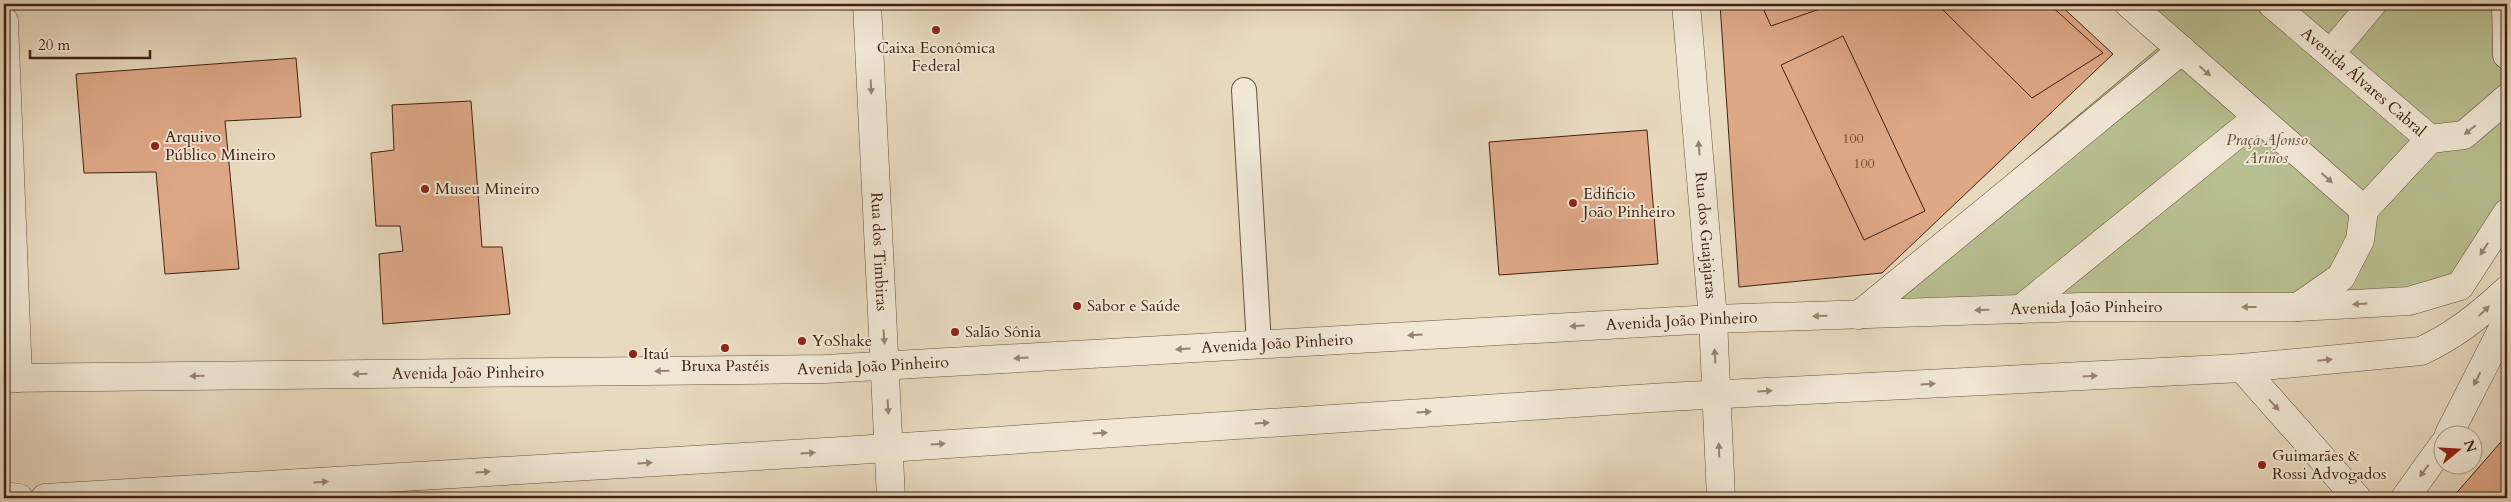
<svg xmlns="http://www.w3.org/2000/svg" width="2511" height="502" viewBox="0 0 2511 502" font-family="Cardo,serif">
	<rect width="100%" height="100%" fill="#e8dabf"/>
	<filter id="stains"><feTurbulence type="fractalNoise" baseFrequency=".004" numOctaves="4"/><feColorMatrix values="0 0 0 0 .2 0 0 0 0 .09 0 0 0 0 .02 0 0 0 .5 -.17"/></filter>
	<radialGradient id="worn" r=".72"><stop offset=".6" stop-color="#630" stop-opacity="0"/><stop offset="1" stop-color="#630" stop-opacity=".3"/></radialGradient>
	<path fill="#b8bf90" stroke="#7c7052" d="M 2129,4 L 2504,4 L 2507,79 L 2507,213 L 2460,286 L 1840,316 L 2169,39 Z"/>
	<path fill="#dea887" stroke="#402113" d="M 1720,4 L 2059,4 L 2113,54 L 1882,273 L 1739,287 Z
		M 1761,4 L 1834,4 L 1771,26 Z
		M 1937,4 L 2049,4 L 2103,53 L 2032,98 Z
		M 1843,36 L 1925,211 L 1864,240 L 1781,65 Z
		M 296,58 L 301,117 L 225,121 L 239,269 L 165,274 L 156,172 L 84,173 L 76,74 Z
		M 471,101 L 482,247 L 502,247 L 510,314 L 383,324 L 379,254 L 403,251 L 400,226 L 376,226 L 371,153 L 394,150 L 392,105 Z
		M 1647,130 L 1658,264 L 1499,275 L 1489,142 Z
		M 2507,435 L 2507,498 L 2452,498 Z"/>
	<g fill="none" stroke-linecap="round" stroke-linejoin="round">
		<defs>
			<path id="service" d="M 1244,90 L 1259,344"/>
			<path id="pedestrian" d="M 2331,53 L 2372,4
				M 2364,210 L 2430,139
				M 2021,309 L 2258,117
				M 1859,315 L 2182,50"/>
			<g id="minor">
				<path d="M 2129,4 L 2364,210 L 2360,240 L 2341,277 L 2298,307"/>
				<path id="s1" d="M 2272,4 L 2430,139 L 2464,135 L 2507,98"/>
				<path d="M 4,21 L 18,378"/>
			</g>
			<g id="tertiary">
				<path id="s2" d="M 867,4 L 891,498"/>
				<path id="s3" d="M 1686,4 L 1713,319 L 1721,498"/>
				<path d="M 2242,368 L 2357,498"/>
				<path id="s4" d="M 4,378 L 825,369 L 1713,319 L 2082,307 L 2298,307 L 2409,301 L 2460,286 L 2507,213"/>
				<path d="M 2449,434 L 2507,320"/>
				<path d="M 4,496 L 19,498"/>
				<path d="M 45,498 L 826,452 L 1667,397 L 2242,368 L 2421,351 C 2454,336 2480,315 2507,290"/>
				<path d="M 2405,498 L 2444,444"/>
			</g>
			<path id="secondary" d="M 2506,4 L 2507,55"/>
		</defs>
		<use href="#service" stroke="#6a4f3e" stroke-width="26"/>
		<use href="#pedestrian" stroke="#6a4f3e" stroke-width="29"/>
		<use href="#minor" stroke="#6a4f3e" stroke-width="29"/>
		<use href="#tertiary" stroke="#6a4f3e" stroke-width="29"/>
		<use href="#secondary" stroke="#402113" stroke-width="29"/>
		<use href="#service" stroke="#f0e7d5" stroke-width="24"/>
		<use href="#pedestrian" stroke="#f0e7d5" stroke-width="28"/>
		<use href="#minor" stroke="#f0e7d5" stroke-width="28"/>
		<use href="#tertiary" stroke="#f0e7d5" stroke-width="28"/>
		<use href="#secondary" stroke="#f0e7d5" stroke-width="28"/>
	</g>
	<defs><path id="oneway-solid" d="M-6-.8H1V-3.2L6.5 0L1 3.2V.8H-6Z" transform="scale(1.25)"/></defs>
	<g fill="#988474">
		<use href="#oneway-solid" transform="translate(2205 71) rotate(41)"/>
		<use href="#oneway-solid" transform="translate(871 87) rotate(87)"/>
		<use href="#oneway-solid" transform="translate(2470 130) rotate(141)"/>
		<use href="#oneway-solid" transform="translate(1699 148) rotate(-95)"/>
		<use href="#oneway-solid" transform="translate(2327 178) rotate(42)"/>
		<use href="#oneway-solid" transform="translate(2484 249) rotate(123)"/>
		<use href="#oneway-solid" transform="translate(2360 304) rotate(177)"/>
		<use href="#oneway-solid" transform="translate(2249 307) rotate(180)"/>
		<use href="#oneway-solid" transform="translate(1982 310) rotate(178)"/>
		<use href="#oneway-solid" transform="translate(2484 311) rotate(-43)"/>
		<use href="#oneway-solid" transform="translate(1820 316) rotate(179)"/>
		<use href="#oneway-solid" transform="translate(1577 326) rotate(177)"/>
		<use href="#oneway-solid" transform="translate(1415 335) rotate(177)"/>
		<use href="#oneway-solid" transform="translate(884 337) rotate(86)"/>
		<use href="#oneway-solid" transform="translate(1183 349) rotate(177)"/>
		<use href="#oneway-solid" transform="translate(1715 356) rotate(-93)"/>
		<use href="#oneway-solid" transform="translate(1021 358) rotate(177)"/>
		<use href="#oneway-solid" transform="translate(2325 360) rotate(-6)"/>
		<use href="#oneway-solid" transform="translate(662 371) rotate(179)"/>
		<use href="#oneway-solid" transform="translate(360 374) rotate(179)"/>
		<use href="#oneway-solid" transform="translate(197 376) rotate(179)"/>
		<use href="#oneway-solid" transform="translate(2090 376) rotate(-3)"/>
		<use href="#oneway-solid" transform="translate(2477 379) rotate(117)"/>
		<use href="#oneway-solid" transform="translate(1928 384) rotate(-3)"/>
		<use href="#oneway-solid" transform="translate(1765 391) rotate(-3)"/>
		<use href="#oneway-solid" transform="translate(2274 405) rotate(48)"/>
		<use href="#oneway-solid" transform="translate(888 407) rotate(87)"/>
		<use href="#oneway-solid" transform="translate(1424 412) rotate(-4)"/>
		<use href="#oneway-solid" transform="translate(1262 423) rotate(-4)"/>
		<use href="#oneway-solid" transform="translate(1100 433) rotate(-4)"/>
		<use href="#oneway-solid" transform="translate(938 444) rotate(-4)"/>
		<use href="#oneway-solid" transform="translate(1719 450) rotate(-92)"/>
		<use href="#oneway-solid" transform="translate(808 453) rotate(-3)"/>
		<use href="#oneway-solid" transform="translate(645 463) rotate(-3)"/>
		<use href="#oneway-solid" transform="translate(2424 471) rotate(126)"/>
		<use href="#oneway-solid" transform="translate(483 472) rotate(-3)"/>
		<use href="#oneway-solid" transform="translate(321 482) rotate(-3)"/>
	</g>
	<g fill="#8f2418" stroke="#f0e7d5" stroke-width="2">
		<circle cx="936" cy="30" r="5"/>
		<circle cx="155" cy="146" r="5"/>
		<circle cx="425" cy="189" r="5"/>
		<circle cx="1573" cy="203" r="5"/>
		<circle cx="1077" cy="306" r="5"/>
		<circle cx="955" cy="332" r="5"/>
		<circle cx="802" cy="341" r="5"/>
		<circle cx="725" cy="348" r="5"/>
		<circle cx="633" cy="354" r="5"/>
		<circle cx="2262" cy="465" r="5"/>
	</g>
	<g text-anchor="middle" dominant-baseline="central" stroke-width="4" stroke-linejoin="round" paint-order="stroke">
		<g font-size="14" fill="#684330">
			<text x="1853" y="138">100</text>
			<text x="1864" y="163">100</text>
		</g>
		<g font-size="16" fill="#402113" stroke="#f0e7d5" text-anchor="start">
			<text x="936" y="48" text-anchor="middle">Caixa Econômica<tspan x="936" dy="18">Federal</tspan></text>
			<text x="165" y="137">Arquivo<tspan x="165" dy="18">Público Mineiro</tspan></text>
			<text x="435" y="189">Museu Mineiro</text>
			<text x="1583" y="194">Edificio<tspan x="1583" dy="18">João Pinheiro</tspan></text>
			<text x="1087" y="306">Sabor e Saúde</text>
			<text x="965" y="332">Salão Sônia</text>
			<text x="812" y="341">YoShake</text>
			<text x="643" y="354">Itaú</text>
			<text x="725" y="366" text-anchor="middle">Bruxa Pastéis</text>
			<text x="2272" y="456">Guimarães &amp;<tspan x="2272" dy="18">Rossi Advogados</tspan></text>
		</g>
		<g font-size="16" fill="#402113" stroke="#f0e7d5">
			<text stroke="none"><textPath href="#s1" startOffset="120">Avenida Álvares Cabral</textPath></text>
			<text stroke="none"><textPath href="#s3" startOffset="232">Rua dos Guajajaras</textPath></text>
			<text stroke="none"><textPath href="#s2" startOffset="248">Rua dos Timbiras</textPath></text>
			<text stroke="none"><textPath href="#s4" startOffset="2084">Avenida João Pinheiro</textPath></text>
			<text stroke="none"><textPath href="#s4" startOffset="1679">Avenida João Pinheiro</textPath></text>
			<text stroke="none"><textPath href="#s4" startOffset="1274">Avenida João Pinheiro</textPath></text>
			<text stroke="none"><textPath href="#s4" startOffset="869">Avenida João Pinheiro</textPath></text>
			<text stroke="none"><textPath href="#s4" startOffset="464">Avenida João Pinheiro</textPath></text>
		</g>
		<g font-size="16" font-style="italic" fill="#5e4832" stroke="#f0e7d5">
			<text x="2267" y="140">Praça Afonso<tspan x="2267" dy="18">Arinos</tspan></text>
		</g>
	</g>
	<rect width="2511" height="502" fill="none" stroke="#e8dabf" stroke-width="20"/>
	<rect x="5" y="5" width="2501" height="492" fill="none" stroke="#402113" stroke-width="2.5"/>
	<rect x="10" y="10" width="2491" height="482" fill="none" stroke="#402113"/>
	<g transform="translate(2458 450) rotate(72)"><circle r="24" fill="#f0e7d5" stroke="#aa9887"/>
	<path d="M0-4L9 19L0 12L-9 19Z" fill="#8f2418"/>
	<text y="-8" font-size="14" font-weight="bold" text-anchor="middle" fill="#402113">N</text>
	</g>
	<path d="M30 50v8h120v-8" fill="none" stroke="#402113" stroke-width="2.5"/>
	<text x="38" y="50" font-size="15" fill="#402113" stroke="#f0e7d5" stroke-width="4" paint-order="stroke">20 m</text>
	<rect width="100%" height="100%" filter="url(#stains)"/>
	<rect width="100%" height="100%" fill="url(#worn)"/>
</svg>
